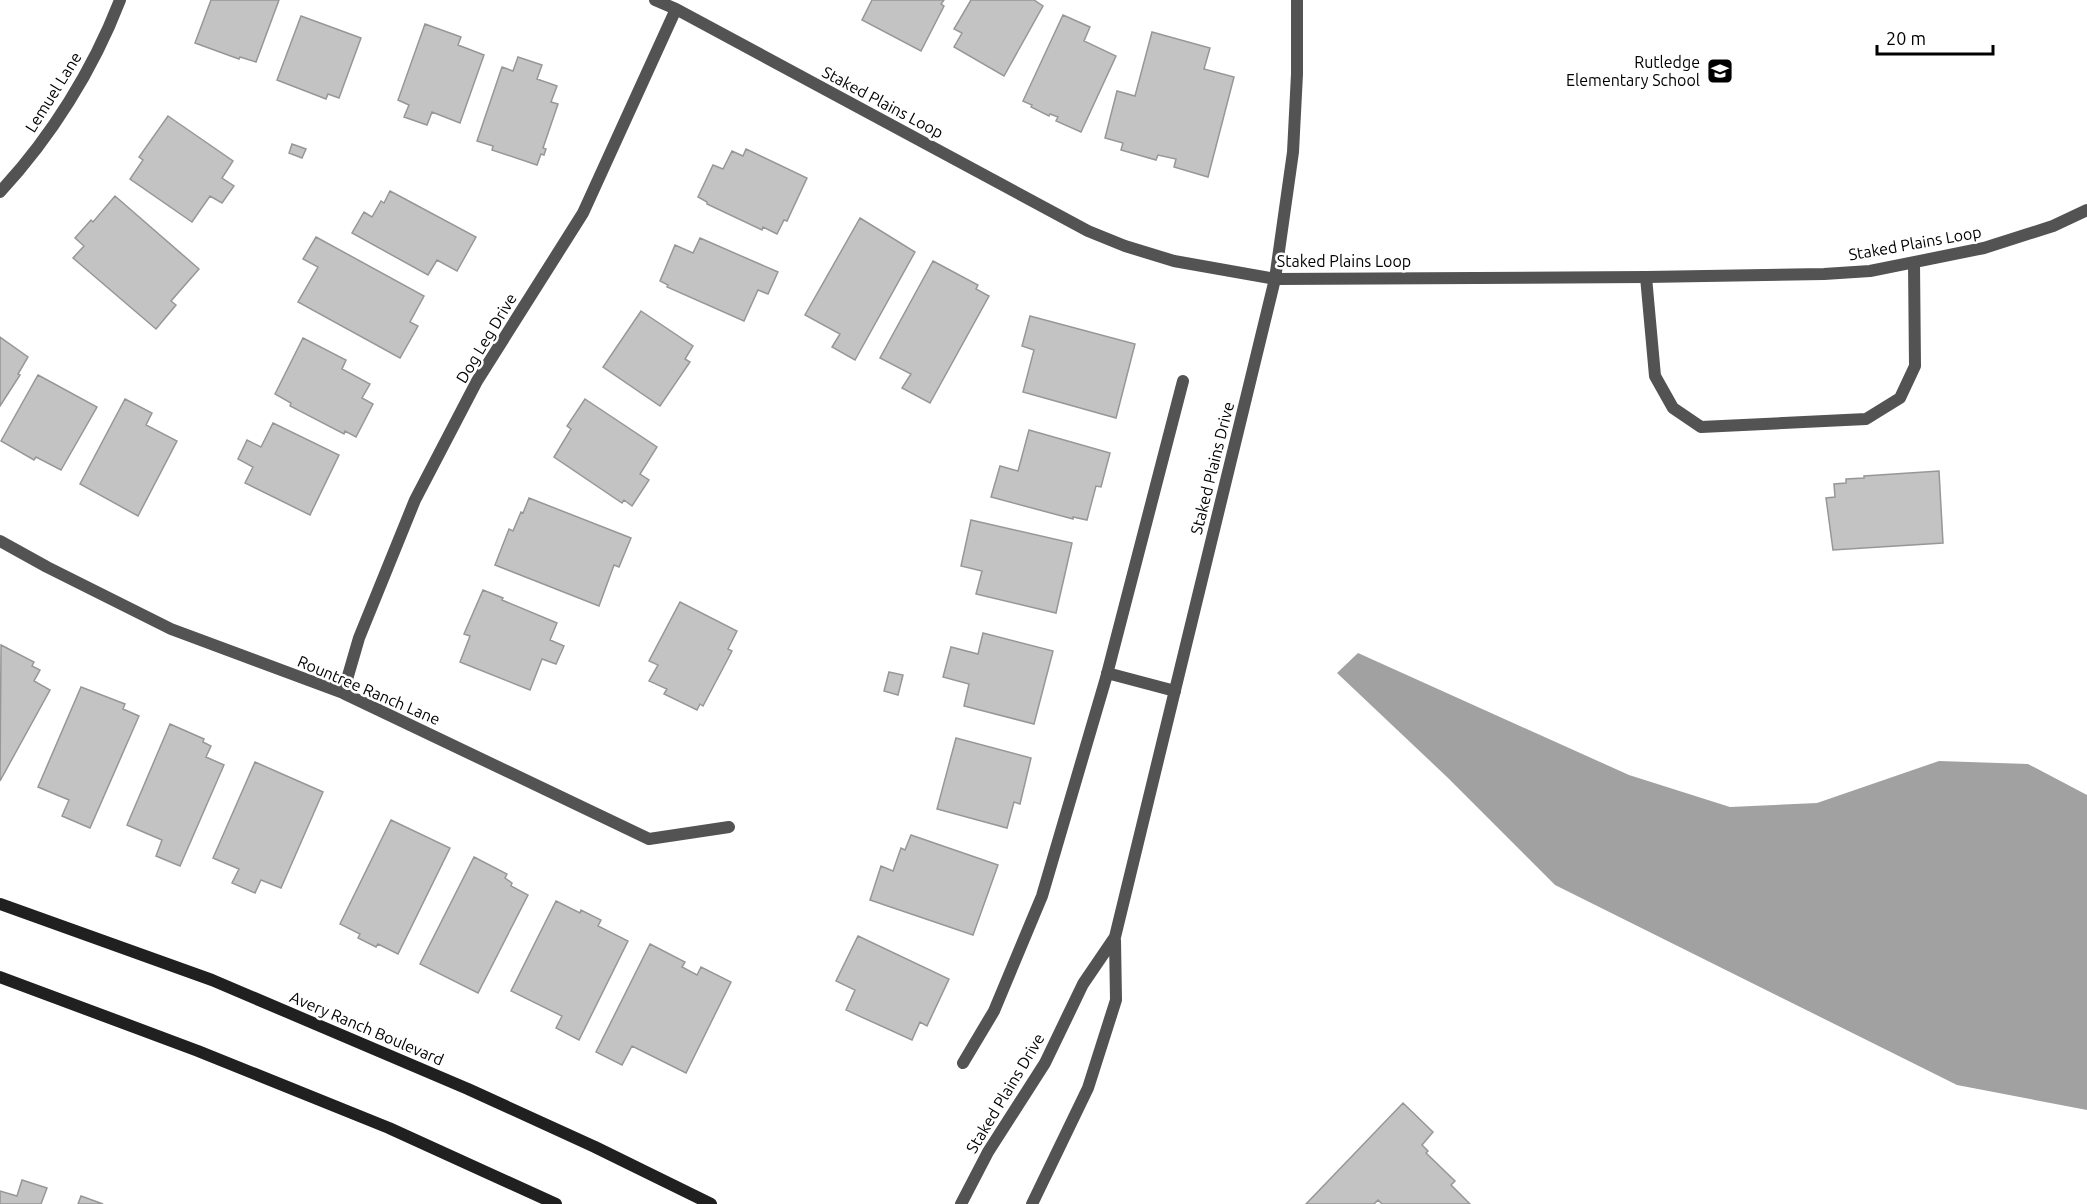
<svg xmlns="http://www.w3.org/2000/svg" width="2087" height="1204" viewBox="0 0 2087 1204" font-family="Ubuntu,sans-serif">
	<rect width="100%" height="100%" fill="#fff"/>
	<path fill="#a1a1a1" d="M 1358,653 L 1629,775 L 1730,807 L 1817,803 L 1939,761 L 2028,764 L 2087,795 L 2087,1110 L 1957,1085 L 1555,885 L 1447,777 L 1337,673 Z"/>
	<path fill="#c3c3c3" stroke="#979797" stroke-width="1.5" d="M 211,0 L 279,0 L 256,62 L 240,57 L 239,59 L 195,43 Z
		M 872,0 L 944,0 L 941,4 L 944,6 L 921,51 L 862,20 Z
		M 971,0 L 1034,0 L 1043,6 L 1004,76 L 954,47 L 962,33 L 954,29 Z
		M 1063,15 L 1090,27 L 1084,41 L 1116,56 L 1081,132 L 1056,121 L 1058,117 L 1050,114 L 1049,116 L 1031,107 L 1032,105 L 1023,101 Z
		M 301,16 L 361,38 L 339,98 L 328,94 L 326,99 L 277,80 Z
		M 425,24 L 461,37 L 458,45 L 484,55 L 460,123 L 432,112 L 427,125 L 404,117 L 409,105 L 398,100 Z
		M 1152,32 L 1210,48 L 1204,69 L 1234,77 L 1208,177 L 1174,167 L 1176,159 L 1158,155 L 1156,160 L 1121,150 L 1123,143 L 1105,138 L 1117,91 L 1135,96 Z
		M 518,57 L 542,65 L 537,79 L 557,86 L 551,102 L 558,104 L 543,148 L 546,149 L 544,155 L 541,154 L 537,165 L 492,150 L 493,146 L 477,141 L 502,67 L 513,71 Z
		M 168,116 L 233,161 L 222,178 L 234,186 L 222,203 L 210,196 L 192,222 L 130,179 L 143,160 L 139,157 Z
		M 292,144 L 306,149 L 302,158 L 289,153 Z
		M 746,149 L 807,178 L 787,221 L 784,220 L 777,234 L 763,227 L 762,230 L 707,204 L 707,202 L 698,197 L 713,165 L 723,169 L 732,151 L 743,156 Z
		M 390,191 L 476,237 L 457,271 L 437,260 L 428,275 L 352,233 L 364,212 L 372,217 L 381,201 L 384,203 Z
		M 115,196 L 199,269 L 171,301 L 176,305 L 156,329 L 73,258 L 84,246 L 75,238 L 91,220 L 93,222 Z
		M 860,218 L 915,252 L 855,360 L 832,347 L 840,334 L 805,315 Z
		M 316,237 L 424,296 L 410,322 L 418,326 L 400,358 L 298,302 L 318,267 L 303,259 Z
		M 700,238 L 778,272 L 768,294 L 758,290 L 744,321 L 667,287 L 668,285 L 660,281 L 675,245 L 693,253 Z
		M 933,261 L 978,285 L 976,289 L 989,296 L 930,403 L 902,388 L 911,374 L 880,358 Z
		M 641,311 L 693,346 L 685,359 L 690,362 L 660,406 L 603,367 Z
		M 1030,316 L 1135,344 L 1116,418 L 1023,392 L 1034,350 L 1022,346 Z
		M 0,337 L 28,357 L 18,374 L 20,375 L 0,406 Z
		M 303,338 L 346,360 L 342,369 L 370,384 L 362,398 L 373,404 L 356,437 L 345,431 L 344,434 L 290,406 L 291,403 L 275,394 Z
		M 38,375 L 97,407 L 61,470 L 36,457 L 34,460 L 1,441 Z
		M 125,399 L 152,413 L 146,425 L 177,441 L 138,516 L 80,484 Z
		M 585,399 L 657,447 L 640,474 L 649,480 L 632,506 L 624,500 L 622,503 L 554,457 L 571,429 L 567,426 Z
		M 273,423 L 339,455 L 310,515 L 245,483 L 253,467 L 238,459 L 247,440 L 261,447 Z
		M 1029,430 L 1110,453 L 1101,487 L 1096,486 L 1087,520 L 1073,517 L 1073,519 L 991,497 L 1000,466 L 1018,471 Z
		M 1939,471 L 1943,543 L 1833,550 L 1826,498 L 1835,497 L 1834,484 L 1846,483 L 1846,479 L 1864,478 L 1864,476 Z
		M 529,498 L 631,538 L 619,567 L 614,565 L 599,606 L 495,565 L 509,529 L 513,531 L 521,512 L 523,513 Z
		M 971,520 L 1072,543 L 1056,613 L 976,594 L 982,571 L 961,566 Z
		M 483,590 L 503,598 L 502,600 L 557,623 L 550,640 L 564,646 L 556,664 L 542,659 L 530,690 L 460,662 L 470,636 L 464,634 Z
		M 680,602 L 737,631 L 728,649 L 732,651 L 703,706 L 700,704 L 697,710 L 664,694 L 667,689 L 649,681 L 658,665 L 649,661 Z
		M 983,633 L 1053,651 L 1034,724 L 964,706 L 969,684 L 943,677 L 951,647 L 978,654 Z
		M 1,645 L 34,662 L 32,666 L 40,670 L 34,681 L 50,690 L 0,781 Z
		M 889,672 L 903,675 L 898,695 L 884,691 Z
		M 81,687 L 125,704 L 123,709 L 139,716 L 90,828 L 62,816 L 69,800 L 38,787 Z
		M 170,724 L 204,739 L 203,742 L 211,746 L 206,757 L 224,765 L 180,866 L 156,856 L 162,840 L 127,825 Z
		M 956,738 L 1031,758 L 1020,804 L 1014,802 L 1007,828 L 937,809 Z
		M 255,762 L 323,792 L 281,888 L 261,880 L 255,893 L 232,883 L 239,869 L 213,858 Z
		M 391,820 L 450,848 L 398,954 L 378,944 L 376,947 L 358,938 L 360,934 L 340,924 Z
		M 911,835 L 998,865 L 973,935 L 870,900 L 881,866 L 893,871 L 901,848 L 905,850 Z
		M 474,857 L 507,874 L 505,878 L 512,883 L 511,886 L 528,895 L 478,993 L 420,964 Z
		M 556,901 L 580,913 L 581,910 L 601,920 L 598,926 L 628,941 L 579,1040 L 556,1028 L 562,1016 L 511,991 Z
		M 858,936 L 949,979 L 927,1026 L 920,1022 L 912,1040 L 846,1010 L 855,990 L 836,981 Z
		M 650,944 L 685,962 L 682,967 L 697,975 L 701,967 L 731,982 L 686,1073 L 632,1046 L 622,1065 L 596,1052 Z
		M 1403,1103 L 1433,1132 L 1422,1145 L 1428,1151 L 1426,1153 L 1455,1181 L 1451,1185 L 1470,1204 L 1382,1204 L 1378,1200 L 1374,1204 L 1306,1204 Z
		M 22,1180 L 47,1188 L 41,1204 L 0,1204 L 0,1191 L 17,1196 Z
		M 81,1196 L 103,1204 L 78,1204 Z"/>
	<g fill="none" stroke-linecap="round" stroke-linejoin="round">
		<path stroke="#535353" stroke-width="12" d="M 1646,277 L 1655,376 L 1673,408 L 1701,427 L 1866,419 L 1900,398 L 1915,366 L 1914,263
			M 1107,673 L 1175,691
			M 963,1063 L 994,1011 L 1042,896 L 1106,678 L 1183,381"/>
		<path stroke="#535353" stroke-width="12" d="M 655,0 L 676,9 L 1088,231 L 1125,246 L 1174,261 L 1275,279 L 1646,277 L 1824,274 L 1870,271 L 1984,248 L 2053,226 L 2087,210
			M 0,192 C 51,137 93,70 120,0
			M 0,541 L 47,567 L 171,629 L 343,693 L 649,839 L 729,827
			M 343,693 L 359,638 L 415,500 L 477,381 L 583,213 L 676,9
			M 961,1204 L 988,1152 L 1045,1063 L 1083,984 L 1115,937 L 1275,279 L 1293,152 L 1297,74 L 1297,0
			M 1032,1204 L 1088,1088 L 1116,1000 L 1115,940"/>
		<path stroke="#202020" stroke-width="12" d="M 0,904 L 212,980 L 468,1089 L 595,1147 L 711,1204
			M 0,977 L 198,1051 L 389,1128 L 556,1204"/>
	</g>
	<defs>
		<symbol id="school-square" viewBox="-11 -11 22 22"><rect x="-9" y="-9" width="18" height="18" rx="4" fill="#000" stroke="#fff"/><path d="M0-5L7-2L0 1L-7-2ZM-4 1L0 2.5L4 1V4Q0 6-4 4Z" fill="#fff"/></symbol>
	</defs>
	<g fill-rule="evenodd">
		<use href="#school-square" x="1705" y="56" width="30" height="30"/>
	</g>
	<g text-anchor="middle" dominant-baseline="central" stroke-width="5" stroke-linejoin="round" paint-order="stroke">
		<g font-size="16" fill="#000" stroke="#fff" text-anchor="end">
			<text x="1700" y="62">Rutledge<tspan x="1700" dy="18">Elementary School</tspan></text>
		</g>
		<g font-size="16" fill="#000" stroke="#fff">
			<text transform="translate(53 92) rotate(-58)">Lemuel Lane</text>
			<text transform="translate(883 102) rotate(28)">Staked Plains Loop</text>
			<text transform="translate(1915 243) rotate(-10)">Staked Plains Loop</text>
			<text x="1344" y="261">Staked Plains Loop</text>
			<text transform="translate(486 338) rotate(-59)">Dog Leg Drive</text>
			<text transform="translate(1212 468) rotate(-76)">Staked Plains Drive</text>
			<text transform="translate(369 690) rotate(23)">Rountree Ranch Lane</text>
			<text transform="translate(367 1028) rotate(23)">Avery Ranch Boulevard</text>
			<text transform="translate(1005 1093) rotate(-59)">Staked Plains Drive</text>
		</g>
	</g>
	<path d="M1877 45v9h116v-9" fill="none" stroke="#000000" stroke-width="3"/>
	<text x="1886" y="45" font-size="18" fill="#000000" stroke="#ffffff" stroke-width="4.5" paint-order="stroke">20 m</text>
</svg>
